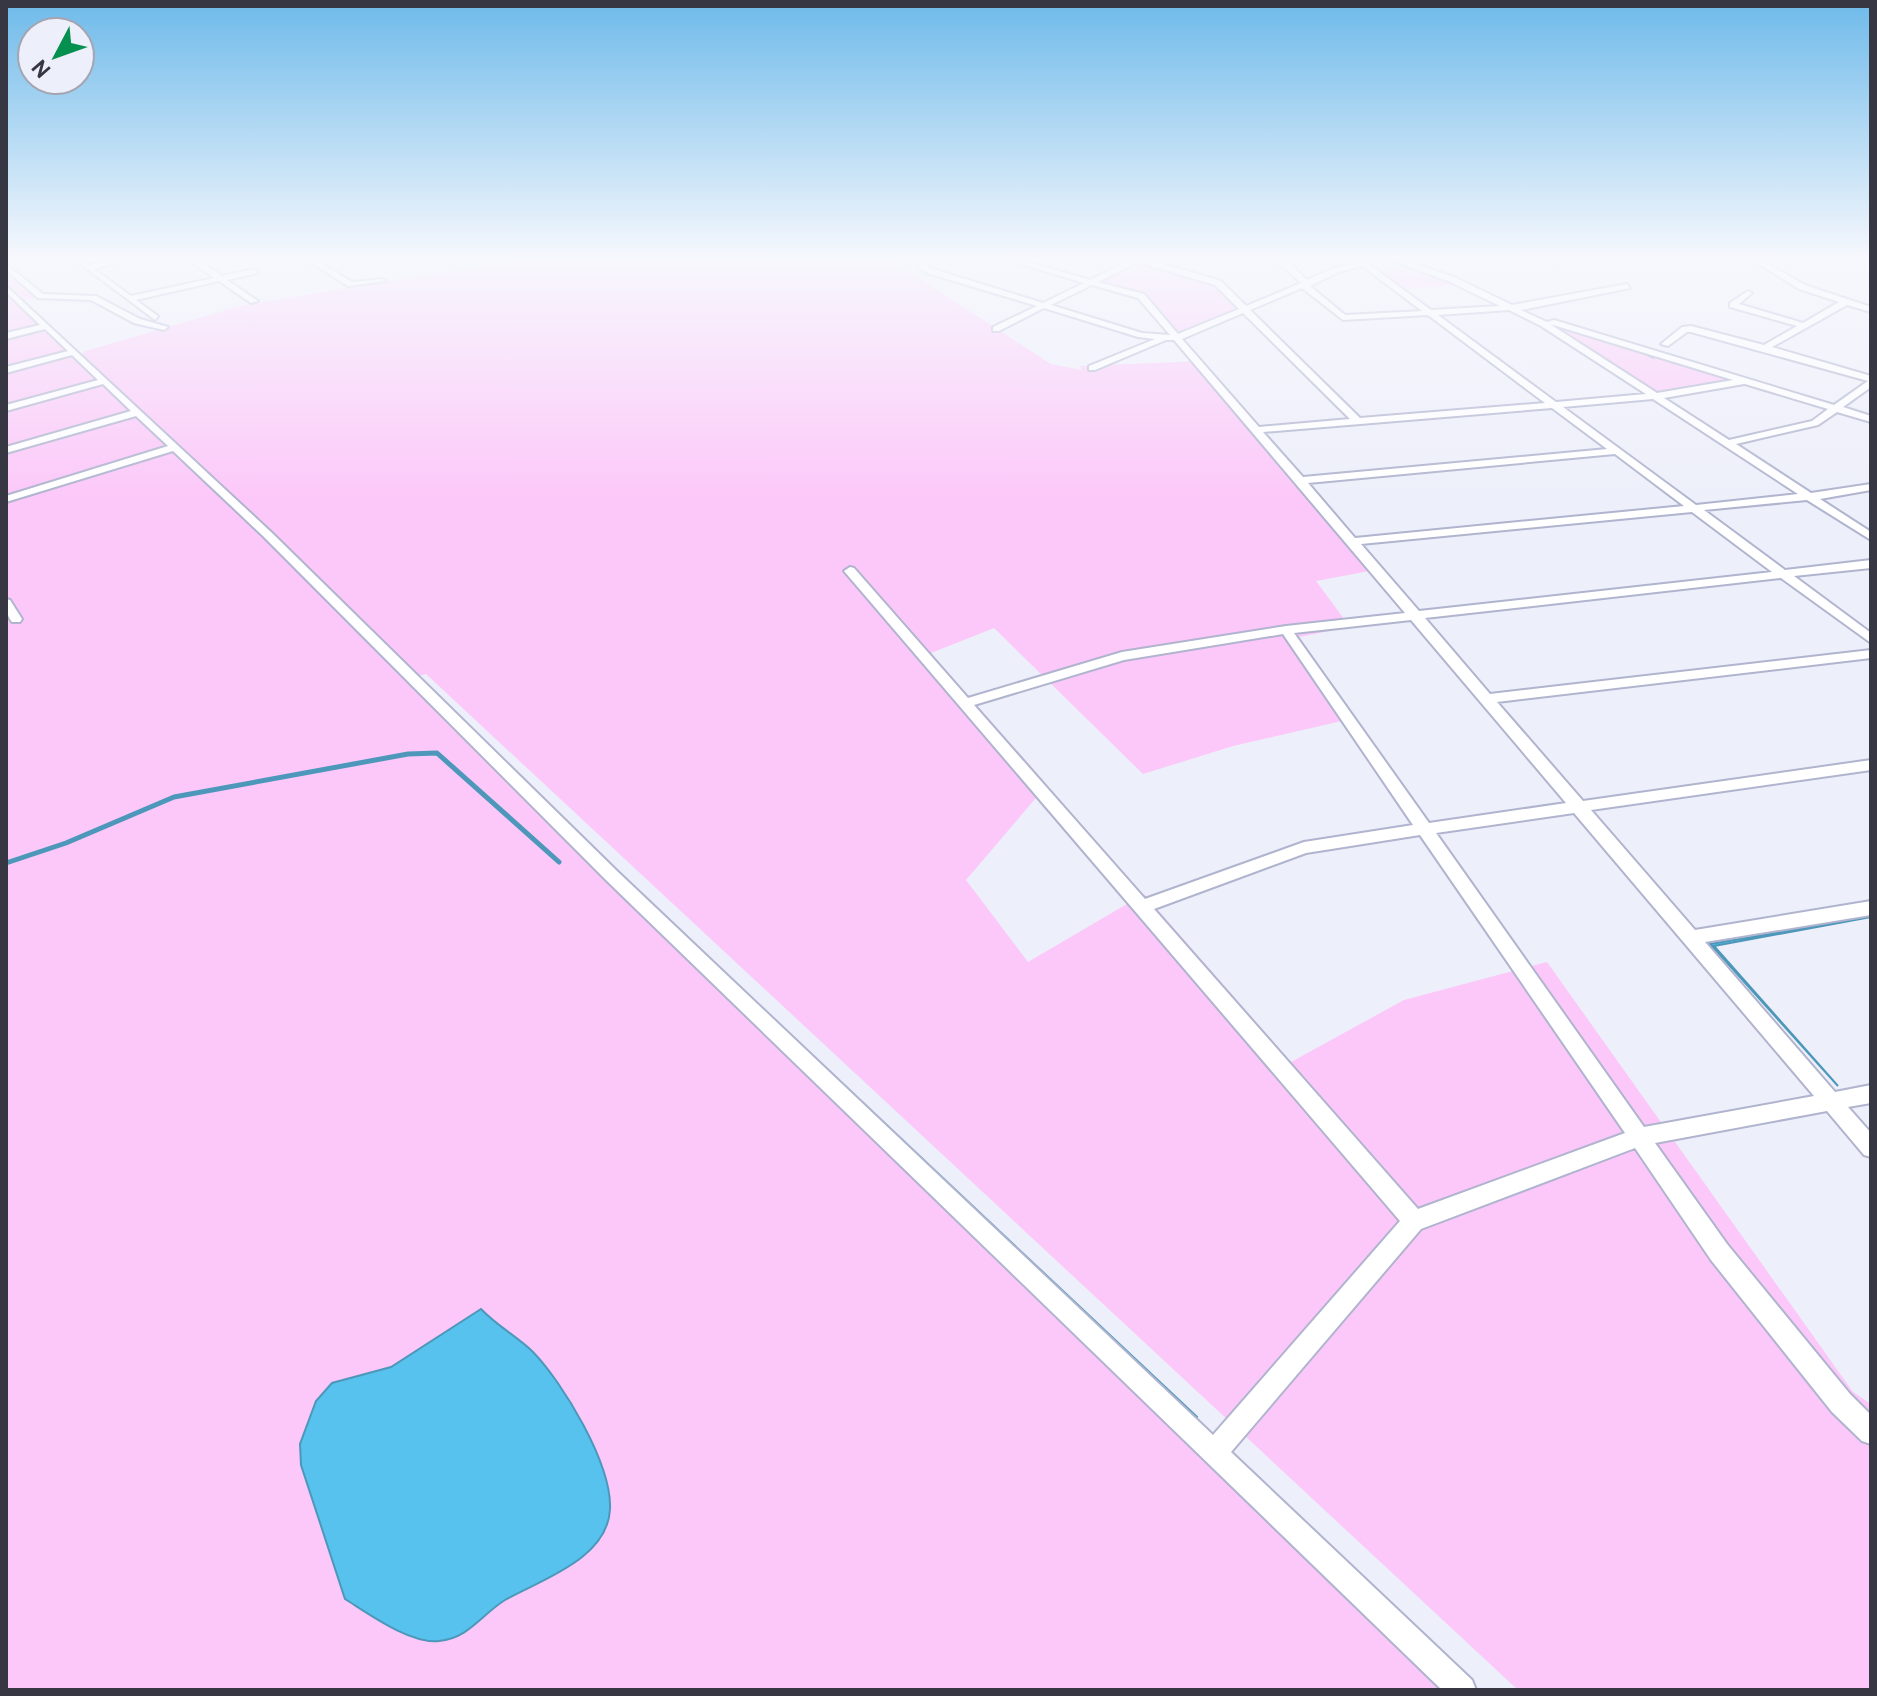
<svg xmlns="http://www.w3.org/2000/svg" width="1877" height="1696" viewBox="0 0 1877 1696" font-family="Overpass,sans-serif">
	<rect width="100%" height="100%" fill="#edeffa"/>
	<path fill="#fcc8f9" d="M 523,259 L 890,259 L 1051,364 L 1082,370 L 1080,366 L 1203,361 L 1380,569 L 1316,581 L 1350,627 L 1299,637 L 1355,718 L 1233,746 L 1143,774 L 994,628 L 931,653 L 1047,785 L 966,880 L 1028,962 L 1144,894 L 1291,1062 L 1404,1000 L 1547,962 L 1853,1392 L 1871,1404 L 1871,1690 L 1518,1690 L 426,674 L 417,676 L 1449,1690 L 6,1690 L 6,270 L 37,297 L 24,301 L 81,356 L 85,351 L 244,305 Z
		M 1140,262 L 1217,285 L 1239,310 L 1178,334 L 1133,291 L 1099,282 Z
		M 1372,266 L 1407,267 L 1454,285 L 1401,289 Z
		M 1547,323 L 1548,323 L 1733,380 L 1655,393 Z"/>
	<path fill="#57c2ee" stroke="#4d98ba" stroke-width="2" d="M 626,880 L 1197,1417 L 1195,1420 L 624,881 Z
		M 1871,917 L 1714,946 L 1838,1086 L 1710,944 Z
		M 481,1309 C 497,1326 518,1337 533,1352 C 563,1383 612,1464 610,1509 C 608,1559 540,1580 505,1600 C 481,1615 469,1638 439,1641 C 410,1644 369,1614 345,1599 L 301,1465 L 300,1444 L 316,1401 L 332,1383 L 391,1367 Z"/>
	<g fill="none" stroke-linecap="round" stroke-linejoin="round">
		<path stroke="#4d98ba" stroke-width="3" d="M 1639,351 L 1654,357"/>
		<path stroke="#4d98ba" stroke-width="5" d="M 6,863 L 66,843 L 174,797 L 408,754 L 437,753 L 559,862"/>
		<defs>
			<path id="minor" d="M 74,259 L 82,259 L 90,265 L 115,259 L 130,259 L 94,269 L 131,296 L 214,278 L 188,259 L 197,259 L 222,276 L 255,269 L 258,273 L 227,280 L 258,301 L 251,303 L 219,281 L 136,300 L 158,316 L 155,320 Z
				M 305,259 L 314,259 L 352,282 L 382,279 L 386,281 L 348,286 Z
				M 436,259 L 444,259 L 445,260 L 441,262 Z
				M 923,259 L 930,259 L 927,267 L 933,269 L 1043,303 L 1084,283 L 1004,259 L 1017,259 L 1090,280 L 1131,259 L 1146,259 L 1221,281 L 1246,306 L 1301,283 L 1282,266 L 1266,259 L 1288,262 L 1307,280 L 1334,268 L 1358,263 L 1354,259 L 1362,259 L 1431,310 L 1500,306 L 1448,281 L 1388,259 L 1400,259 L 1454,277 L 1512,305 L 1627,284 L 1630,288 L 1521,310 L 1547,322 L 1554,320 L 1834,405 L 1868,381 L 1691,332 L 1687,332 L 1668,346 L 1661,344 L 1682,327 L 1691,326 L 1764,345 L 1797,326 L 1730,307 L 1730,303 L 1748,291 L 1752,293 L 1739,304 L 1803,323 L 1839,302 L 1799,289 L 1751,259 L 1760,259 L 1805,285 L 1871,307 L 1871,312 L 1847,305 L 1772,347 L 1871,376 L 1871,387 L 1843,407 L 1871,416 L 1871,422 L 1837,412 L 1818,425 L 1736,444 L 1811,493 L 1871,484 L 1871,490 L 1820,499 L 1871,532 L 1871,540 L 1807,500 L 1704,510 L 1785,570 L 1871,560 L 1871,568 L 1794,576 L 1871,633 L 1871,643 L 1781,578 L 1425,618 L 1490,694 L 1871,650 L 1871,658 L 1497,702 L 1583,801 L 1871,760 L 1871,770 L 1591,810 L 1695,930 L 1871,901 L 1871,915 L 1705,942 L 1835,1092 L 1871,1085 L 1871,1103 L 1848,1107 L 1871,1133 L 1871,1157 L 1864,1155 L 1827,1111 L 1655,1143 L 1727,1244 L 1850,1394 L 1871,1415 L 1871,1444 L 1862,1441 L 1832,1412 L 1711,1260 L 1635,1148 L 1421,1229 L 1231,1452 L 1472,1680 L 1476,1690 L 1442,1690 L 606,880 L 263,536 L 173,451 L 6,502 L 6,496 L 168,446 L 136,416 L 6,453 L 6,447 L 131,411 L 103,384 L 6,411 L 6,405 L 98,380 L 72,355 L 6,373 L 6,367 L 68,351 L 45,329 L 6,339 L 6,333 L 40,325 L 6,292 L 6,286 L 271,532 L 618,872 L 1213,1435 L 1400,1221 L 844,571 L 850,567 L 854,568 L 968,698 L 1122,652 L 1286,626 L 1405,613 L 1174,340 L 1166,340 L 1095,370 L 1089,370 L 1089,366 L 1155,339 L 1138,337 L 1044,308 L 999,331 L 993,331 L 993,327 L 1037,306 L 927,273 L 919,268 ZM 1138,262 L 1215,285 L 1239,309 L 1178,334 L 1144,294 L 1098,282 ZM 1362,266 L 1422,311 L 1345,315 L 1310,286 L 1339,272 ZM 1092,285 L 1138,298 L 1170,335 L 1142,333 L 1051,305 ZM 1302,288 L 1343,320 L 1428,315 L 1545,403 L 1360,418 L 1250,310 ZM 1509,310 L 1541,326 L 1646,394 L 1556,402 L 1438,315 ZM 1243,313 L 1350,419 L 1259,427 L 1182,339 ZM 1550,324 L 1733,380 L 1657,393 ZM 1744,384 L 1745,384 L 1828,409 L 1812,421 L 1729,440 L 1664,398 ZM 1653,399 L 1798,494 L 1696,505 L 1563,407 ZM 1552,408 L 1607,449 L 1303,477 L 1263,432 ZM 1615,454 L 1684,506 L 1355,538 L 1308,483 ZM 1692,512 L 1772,572 L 1419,611 L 1361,544 ZM 1411,620 L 1566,803 L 1429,823 L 1294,633 ZM 1283,634 L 1413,825 L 1304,842 L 1145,899 L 974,705 L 1124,660 ZM 1574,813 L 1814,1096 L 1644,1127 L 1436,833 ZM 1420,835 L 1625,1133 L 1418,1209 L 1154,909 L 1306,853 Z
				M 1552,259 L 1561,259 L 1555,263 Z
				M 6,264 L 43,294 L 96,296 L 140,319 L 168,327 L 164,330 L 134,323 L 91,300 L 38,298 L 6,270 Z
				M 6,599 L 10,600 L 22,619 L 20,622 L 12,622 C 6,614 6,609 6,599 Z"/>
		</defs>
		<use href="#minor" stroke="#b0b4ce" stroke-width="4"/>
		<use href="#minor" fill="#fff" fill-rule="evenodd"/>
	</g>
	<linearGradient id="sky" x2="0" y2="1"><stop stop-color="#6ebaea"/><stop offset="0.52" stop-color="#f7f8fd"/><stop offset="1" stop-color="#f7f8fd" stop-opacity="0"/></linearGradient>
	<rect width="1877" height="497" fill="url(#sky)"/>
	<rect width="1877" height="1696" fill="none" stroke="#363742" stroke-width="16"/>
	<g transform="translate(56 56) rotate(229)"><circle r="38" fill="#edeffa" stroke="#a4a5b0" stroke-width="2"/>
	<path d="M0-6L14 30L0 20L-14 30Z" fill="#05904f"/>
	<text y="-12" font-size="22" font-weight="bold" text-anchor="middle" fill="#363742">N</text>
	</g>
</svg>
